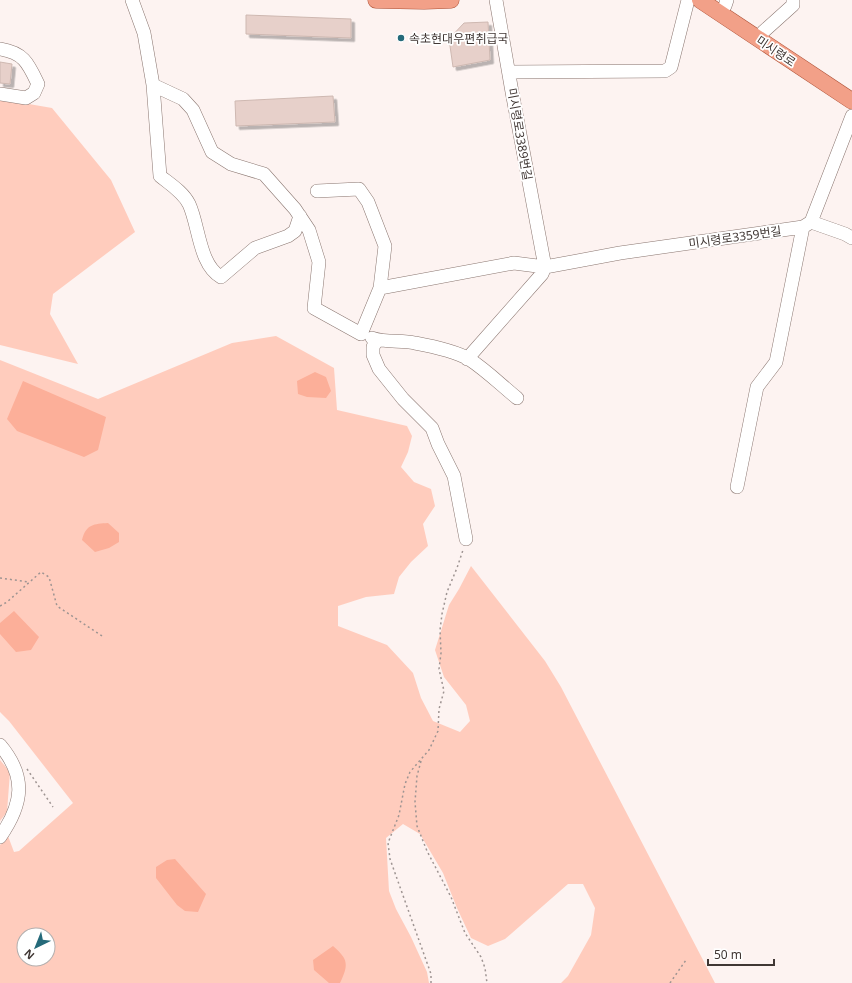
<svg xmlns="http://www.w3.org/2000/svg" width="852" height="983" viewBox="0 0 852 983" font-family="'Noto Sans','Noto Sans KR',sans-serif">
	<defs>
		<filter id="shadow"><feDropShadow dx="3.5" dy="3.5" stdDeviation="0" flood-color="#0004"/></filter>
	</defs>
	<rect width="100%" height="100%" fill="#fdf3f1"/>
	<path fill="#ffccbd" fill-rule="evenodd" d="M 0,99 L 52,108 L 111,180 L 135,232 L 53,294 L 50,314 L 78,364 L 0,345 Z
		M 276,336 L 334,368 L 337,410 L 407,426 L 412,436 L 408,452 L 401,467 L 414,482 L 431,489 L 435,506 L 423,524 L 428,546 L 411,562 L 399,577 L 394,594 L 366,597 L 338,606 L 338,626 L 387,645 L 413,673 L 421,698 L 433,721 L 460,732 L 470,721 L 466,705 L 444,677 L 435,650 L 449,605 L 459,589 L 471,566 L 545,661 L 561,687 L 715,983 L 561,983 L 568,976 L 591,935 L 595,908 L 583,884 L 568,884 L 505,939 L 488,946 L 471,938 L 457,908 L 443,873 L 420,834 L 403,824 L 386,838 L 389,891 L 396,909 L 411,937 L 427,972 L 429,983 L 0,983 L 0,845 L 8,836 L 14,852 L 19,851 L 73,803 L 9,721 L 0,712 L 0,360 L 98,399 L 232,343 ZM 24,935 L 48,935 L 48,959 L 24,959 Z
		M 0,760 L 10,772 L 7,812 L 0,821 Z"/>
	<path fill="#fcaf99" d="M 315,372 L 326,377 L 331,391 L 326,398 L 307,397 L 298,394 L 297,381 Z
		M 23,381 L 106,417 L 98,450 L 84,457 L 17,431 L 7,419 Z
		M 108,523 L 119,533 L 119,542 L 109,548 L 95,552 L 82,540 C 86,524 94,524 108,523 Z
		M 14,611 L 39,637 L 31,650 L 16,652 L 0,634 L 0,623 Z
		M 175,859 L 206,894 L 198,912 L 185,911 L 177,905 L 156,878 L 156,867 L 167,860 Z
		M 333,946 C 348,959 349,964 340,983 L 329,983 L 314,970 L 313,960 Z"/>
	<path fill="#e7d0ca" stroke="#ceb8b1" filter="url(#shadow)" d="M 246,15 L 351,19 L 351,38 L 246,34 Z
		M 488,22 L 490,60 L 453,67 L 449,39 L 464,23 Z
		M 0,62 L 12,64 L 10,84 L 0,83 Z
		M 333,96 L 335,122 L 236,126 L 235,101 Z"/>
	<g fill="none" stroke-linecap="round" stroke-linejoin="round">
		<defs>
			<path id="minor" d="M 132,0 L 144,33 L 153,85 L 183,99 L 193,110 L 212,152 L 231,164 L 264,174 L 295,209 L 309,230 L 319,262 L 314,308 L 361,334 L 380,288
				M 496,0 L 512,92 L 545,267
				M 725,6 L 727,0
				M 763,32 L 793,5 L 793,0
				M 0,49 C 24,53 28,63 38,84 L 34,93 L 26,98 L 0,94
				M 509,72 L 665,71 L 671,67 L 688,0
				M 153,85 L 160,176 C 170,184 183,192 189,204 C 199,225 199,265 221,277 L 255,248 L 288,236 L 295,231 L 300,216
				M 317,191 L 359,189 L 368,202 L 385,246 L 380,288 L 514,263 L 545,267 L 620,253 L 803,227 L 811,222 L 852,116
				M 811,222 L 845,234 L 852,238
				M 372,338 C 386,343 401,340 415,343 C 431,346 455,351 469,359 C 486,370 501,385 517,398
				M 379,340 L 375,343 L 373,347 L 373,355 L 379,369 L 403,399 L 432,428 L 438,444 L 454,476 L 466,539
				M 467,359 L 542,274 L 545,267
				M 737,487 L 757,387 L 776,362 L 803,227
				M 0,745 C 27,777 23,804 0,837"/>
			<path id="major" d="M 376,0 L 424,1 L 451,0
				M 700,0 L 852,101"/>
		</defs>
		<use href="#minor" stroke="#8a7670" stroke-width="14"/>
		<use href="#major" stroke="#ae5237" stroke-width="17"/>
		<path stroke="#9e9492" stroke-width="1.5" stroke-dasharray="2 3" stroke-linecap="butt" d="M 0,578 L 29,582
			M 0,606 L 7,602 L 41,572 L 49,577 L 57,606 L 102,636
			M 421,761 L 417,776 L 415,802 L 417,826 L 427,851 L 451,897 L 465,933 L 481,957 L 485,968 L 487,983
			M 27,769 L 53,807
			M 431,983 L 431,974 L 390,859 L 388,843 L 399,815 L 405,784 L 410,772 L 429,750 L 438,731 L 439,709 L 444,691 L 439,669 L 441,653 L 440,630 L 442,614 L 447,592 L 457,568 L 463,550
			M 670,983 L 686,960"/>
		<use href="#minor" stroke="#fff" stroke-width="13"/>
		<use href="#major" stroke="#f2a088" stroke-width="16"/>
	</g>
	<circle fill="#256a7a" stroke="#fff" stroke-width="1.5" cx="401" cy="38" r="4"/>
	<g text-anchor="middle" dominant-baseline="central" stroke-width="3.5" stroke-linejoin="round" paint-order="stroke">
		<g font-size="12" fill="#403734" stroke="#fff" text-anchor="start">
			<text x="409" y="38">속초현대우편취급국</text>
		</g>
		<g font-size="12" fill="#403734" stroke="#fff">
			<text transform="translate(776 51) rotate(34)">미시령로</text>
			<text transform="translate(520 134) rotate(80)">미시령로3389번길</text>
			<text transform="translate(735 237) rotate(-8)">미시령로3359번길</text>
		</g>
	</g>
	<g transform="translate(36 947) rotate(223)"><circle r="19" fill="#ffffff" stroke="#b3afae"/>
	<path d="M0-3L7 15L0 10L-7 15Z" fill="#256a7a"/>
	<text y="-6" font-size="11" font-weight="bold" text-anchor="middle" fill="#403734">N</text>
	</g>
	<path d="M708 959v6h66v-6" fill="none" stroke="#403734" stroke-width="2"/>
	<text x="714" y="959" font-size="12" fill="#403734" stroke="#ffffff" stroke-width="3" paint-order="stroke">50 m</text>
</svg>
